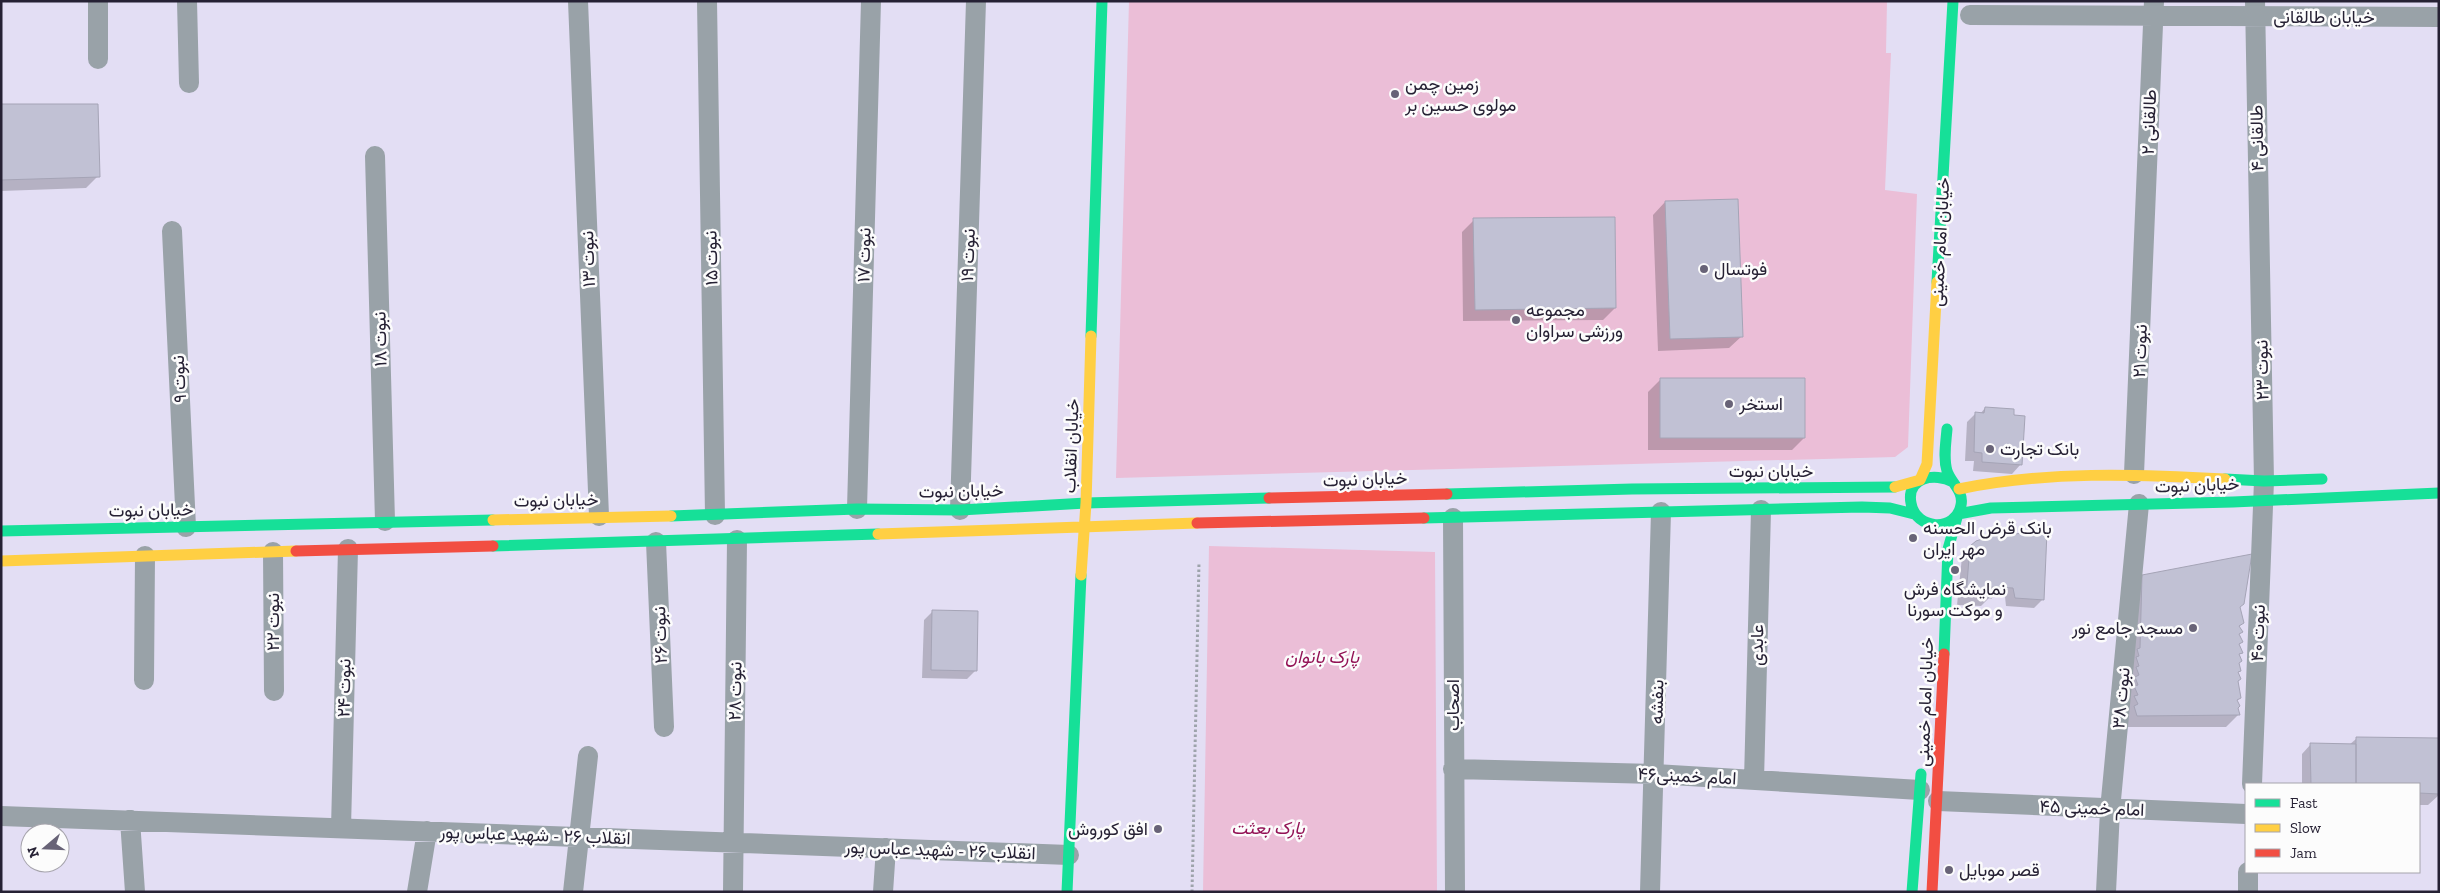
<svg xmlns="http://www.w3.org/2000/svg" width="2440" height="893" viewBox="0 0 2440 893" font-family="'Zilla Slab',Vazirmatn,serif">
	<rect width="100%" height="100%" fill="#e3def4"/>
	<path fill="#ebbed7" d="M 1129,1 L 1887,1 L 1886,53 L 1891,53 L 1885,190 L 1917,194 L 1908,447 L 1895,457 L 1116,478 Z
		M 1209,546 L 1435,552 L 1437,892 L 1203,892 Z"/>
	<path fill="#0003" d="M 1,105 L 98,176 L 86,188 L 1,191 Z
		M 1665,202 L 1742,336 L 1729,348 L 1658,351 L 1653,215 Z
		M 1474,220 L 1615,308 L 1603,320 L 1463,321 L 1462,232 Z
		M 1660,380 L 1804,438 L 1792,450 L 1648,450 L 1648,392 Z
		M 1985,408 L 2021,464 L 2012,474 L 1973,471 L 1974,461 L 1965,461 L 1967,422 L 1976,413 L 1980,414 Z
		M 2046,533 L 2043,599 L 2034,608 L 2006,606 L 2005,597 L 1991,596 L 1981,606 L 1957,605 L 1962,557 L 1971,547 L 1983,538 Z
		M 2143,576 L 2239,607 L 2242,623 L 2239,627 L 2238,634 L 2242,642 L 2238,645 L 2241,652 L 2238,655 L 2237,663 L 2239,698 L 2236,701 L 2236,709 L 2238,715 L 2226,727 L 2125,727 L 2131,589 Z
		M 933,611 L 976,670 L 967,679 L 922,678 L 924,620 Z
		M 2356,739 L 2439,739 L 2439,795 L 2428,805 L 2419,805 L 2419,784 L 2302,784 L 2302,754 L 2311,744 L 2349,745 Z"/>
	<path fill="#c1c1d4" stroke="#a5a4b6" d="M 1,104 L 98,104 L 100,177 L 1,180 Z
		M 1738,199 L 1743,337 L 1670,339 L 1665,201 Z
		M 1615,217 L 1616,308 L 1475,310 L 1473,218 Z
		M 1660,378 L 1805,378 L 1805,438 L 1660,438 Z
		M 1985,407 L 2014,409 L 2014,415 L 2025,416 L 2022,465 L 1982,462 L 1982,453 L 1974,452 L 1975,412 L 1984,413 Z
		M 2047,532 L 2044,600 L 2015,598 L 2013,588 L 1991,587 L 1992,598 L 1966,596 L 1970,546 L 1976,541 L 1994,535 Z
		M 2252,554 L 2244,604 L 2240,607 L 2244,623 L 2239,626 L 2243,632 L 2239,634 L 2243,642 L 2239,644 L 2243,653 L 2239,654 L 2242,661 L 2239,663 L 2241,671 L 2238,672 L 2241,679 L 2238,681 L 2241,698 L 2237,700 L 2240,706 L 2238,708 L 2240,715 L 2137,716 L 2134,706 L 2138,704 L 2134,696 L 2138,695 L 2134,686 L 2138,685 L 2135,677 L 2139,675 L 2136,667 L 2139,666 L 2136,657 L 2139,656 L 2137,649 L 2140,648 L 2142,575 Z
		M 932,610 L 978,611 L 977,671 L 931,670 Z
		M 2356,737 L 2439,738 L 2439,794 L 2419,793 L 2419,784 L 2356,784 Z
		M 2310,743 L 2356,744 L 2356,784 L 2311,784 Z"/>
	<g fill="none" stroke-linecap="round" stroke-linejoin="round">
		<path stroke="#9da3ab" stroke-width="3" stroke-dasharray="2.5 2.5" stroke-linecap="butt" d="M 1192,892 L 1199,562"/>
		<path stroke="#99a2a8" stroke-width="20" d="M 187,1 L 189,83
			M 578,1 L 599,516
			M 707,1 L 715,515
			M 1970,15 L 2439,17
			M 98,59 L 98,1
			M 375,156 L 385,521
			M 172,231 L 186,527
			M 2134,474 L 2154,1
			M 857,509 L 871,1
			M 960,510 L 976,1
			M 1453,518 L 1455,892
			M 656,542 L 664,727
			M 273,552 L 274,691
			M 144,680 L 145,556
			M 1453,769 L 1655,774 L 1920,790
			M 1754,780 L 1761,510
			M 2252,784 L 2264,481 L 2255,1
			M 1938,801 L 2246,814
			M 1,816 L 1069,855
			M 130,820 L 135,892
			M 341,828 L 348,549
			M 417,892 L 427,831
			M 573,892 L 588,756
			M 733,892 L 737,540
			M 883,892 L 886,848
			M 1650,892 L 1661,512
			M 2106,892 L 2110,810 L 2139,504
			M 2248,892 L 2248,872"/>
		<path stroke="#16e098" stroke-width="11" d="M 1937,282 L 1953,1
			M 1091,336 L 1102,1
			M 1947,429 C 1946,442 1943,458 1947,471 C 1951,483 1964,491 1961,505 C 1956,533 1915,530 1911,503 C 1906,477 1935,472 1953,482
			M 2225,479 L 2264,481 L 2322,479
			M 1447,494 L 1632,489 L 1895,487
			M 671,516 L 857,509 L 960,510 L 1086,503 L 1269,498
			M 1424,518 L 1862,507 L 1890,508 L 1914,514
			M 1,531 L 493,520
			M 493,546 L 878,534
			M 1944,654 L 1948,549 L 1958,514 L 1991,508 L 2233,502 L 2439,493
			M 1067,892 L 1081,575
			M 1912,892 L 1921,774"/>
		<path stroke="#ffcf43" stroke-width="11" d="M 1895,487 L 1920,480 L 1927,464 L 1937,282
			M 1959,489 C 2046,471 2136,474 2225,479
			M 493,520 L 671,516
			M 878,534 L 1197,523
			M 1,561 L 296,551
			M 1081,575 L 1086,503 L 1091,336"/>
		<path stroke="#f24e42" stroke-width="11" d="M 1269,498 L 1447,494
			M 1197,523 L 1424,518
			M 296,551 L 493,546
			M 1932,892 L 1944,654"/>
	</g>
	<g fill="#686377" stroke="#fcfcfc" stroke-width="2">
		<circle cx="1395" cy="94" r="5"/>
		<circle cx="1704" cy="269" r="5"/>
		<circle cx="1516" cy="320" r="5"/>
		<circle cx="1729" cy="404" r="5"/>
		<circle cx="1990" cy="449" r="5"/>
		<circle cx="1913" cy="538" r="5"/>
		<circle cx="1955" cy="570" r="5"/>
		<circle cx="2193" cy="628" r="5"/>
		<circle cx="1158" cy="829" r="5"/>
		<circle cx="1949" cy="870" r="5"/>
	</g>
	<g text-anchor="middle" dominant-baseline="central" stroke-width="5" stroke-linejoin="round" paint-order="stroke">
		<g font-size="18" fill="#262134" stroke="#fcfcfc">
			<text x="2324" y="17">خیابان طالقانی</text>
			<text transform="translate(2149 122) rotate(-88)">طالقانی ۲</text>
			<text transform="translate(2257 138) rotate(-91)">طالقانی ۴</text>
			<text transform="translate(1940 242) rotate(-87)">خیابان امام خمینی</text>
			<text transform="translate(864 255) rotate(-89)">نبوت ۱۷</text>
			<text transform="translate(968 255) rotate(-88)">نبوت ۱۹</text>
			<text transform="translate(711 258) rotate(-91)">نبوت ۱۵</text>
			<text transform="translate(588 259) rotate(-92)">نبوت ۱۳</text>
			<text transform="translate(380 339) rotate(-91)">نبوت ۱۸</text>
			<text transform="translate(2140 351) rotate(-88)">نبوت ۲۱</text>
			<text transform="translate(2262 370) rotate(-91)">نبوت ۲۳</text>
			<text transform="translate(179 379) rotate(-93)">نبوت ۹</text>
			<text transform="translate(1071 446) rotate(-88)">خیابان انقلاب</text>
			<text x="1771" y="471">خیابان نبوت</text>
			<text transform="translate(1365 479) rotate(-2)">خیابان نبوت</text>
			<text transform="translate(2197 485) rotate(-2)">خیابان نبوت</text>
			<text transform="translate(961 491) rotate(-1)">خیابان نبوت</text>
			<text transform="translate(556 500) rotate(-1)">خیابان نبوت</text>
			<text transform="translate(151 510) rotate(-1)">خیابان نبوت</text>
			<text transform="translate(273 622) rotate(-90)">نبوت ۲۲</text>
			<text transform="translate(2258 633) rotate(-88)">نبوت ۴۰</text>
			<text transform="translate(660 635) rotate(-92)">نبوت ۲۶</text>
			<text transform="translate(1757 645) rotate(-89)">عابدی</text>
			<text transform="translate(344 688) rotate(-89)">نبوت ۲۴</text>
			<text transform="translate(735 691) rotate(-89)">نبوت ۲۸</text>
			<text transform="translate(2121 698) rotate(-85)">نبوت ۳۸</text>
			<text transform="translate(1657 702) rotate(-89)">بنفشه</text>
			<text transform="translate(1925 702) rotate(-88)">خیابان امام خمینی</text>
			<text transform="translate(1453 705) rotate(-90)">اصحاب</text>
			<text transform="translate(1687 776) rotate(3)">امام خمینی۴۶</text>
			<text transform="translate(2092 808) rotate(2)">امام خمینی ۴۵</text>
			<text transform="translate(535 835) rotate(2)">انقلاب ۲۶ - شهید عباس پور</text>
			<text transform="translate(940 850) rotate(2)">انقلاب ۲۶ - شهید عباس پور</text>
		</g>
		<g font-size="18" fill="#262134" stroke="#fcfcfc" text-anchor="start">
			<text x="1405" y="84">زمین چمن<tspan x="1405" dy="21">مولوی حسین بر</tspan></text>
			<text x="1714" y="269">فوتسال</text>
			<text x="1526" y="310">مجموعه<tspan x="1526" dy="21">ورزشی سراوان</tspan></text>
			<text x="1739" y="404">استخر</text>
			<text x="2000" y="449">بانک تجارت</text>
			<text x="1923" y="528">بانک قرض الحسنه<tspan x="1923" dy="21">مهر ایران</tspan></text>
			<text x="1955" y="589" text-anchor="middle">نمایشگاه فرش<tspan x="1955" dy="21">و موکت سورنا</tspan></text>
			<text x="2183" y="628" text-anchor="end">مسجد جامع نور</text>
			<text x="1148" y="829" text-anchor="end">افق کوروش</text>
			<text x="1959" y="870">قصر موبایل</text>
		</g>
		<g font-size="18" font-style="italic" fill="#931356" stroke="#fcfcfc">
			<text x="1322" y="657">پارک بانوان</text>
			<text x="1268" y="828">پارک بعثت</text>
		</g>
	</g>
	<rect width="2440" height="893" fill="none" stroke="#262134" stroke-width="5"/>
	<rect x="2245" y="783" width="175" height="90" fill="#fcfcfc" stroke="#a6a4ac"/>
	<rect x="2255" y="799" width="25" height="8" fill="#16e098" stroke="#a6a4ac"/>
	<text x="2290" y="808" font-size="15" fill="#262134">Fast</text>
	<rect x="2255" y="824" width="25" height="8" fill="#ffcf43" stroke="#a6a4ac"/>
	<text x="2290" y="833" font-size="15" fill="#262134">Slow</text>
	<rect x="2255" y="849" width="25" height="8" fill="#f24e42" stroke="#a6a4ac"/>
	<text x="2290" y="858" font-size="15" fill="#262134">Jam</text>
	<g transform="translate(45 848) rotate(251)"><circle r="24" fill="#fcfcfc" stroke="#a6a4ac"/>
	<path d="M0-4L9 19L0 12L-9 19Z" fill="#686377"/>
	<text y="-8" font-size="14" font-weight="bold" text-anchor="middle" fill="#262134">N</text>
	</g>
</svg>
